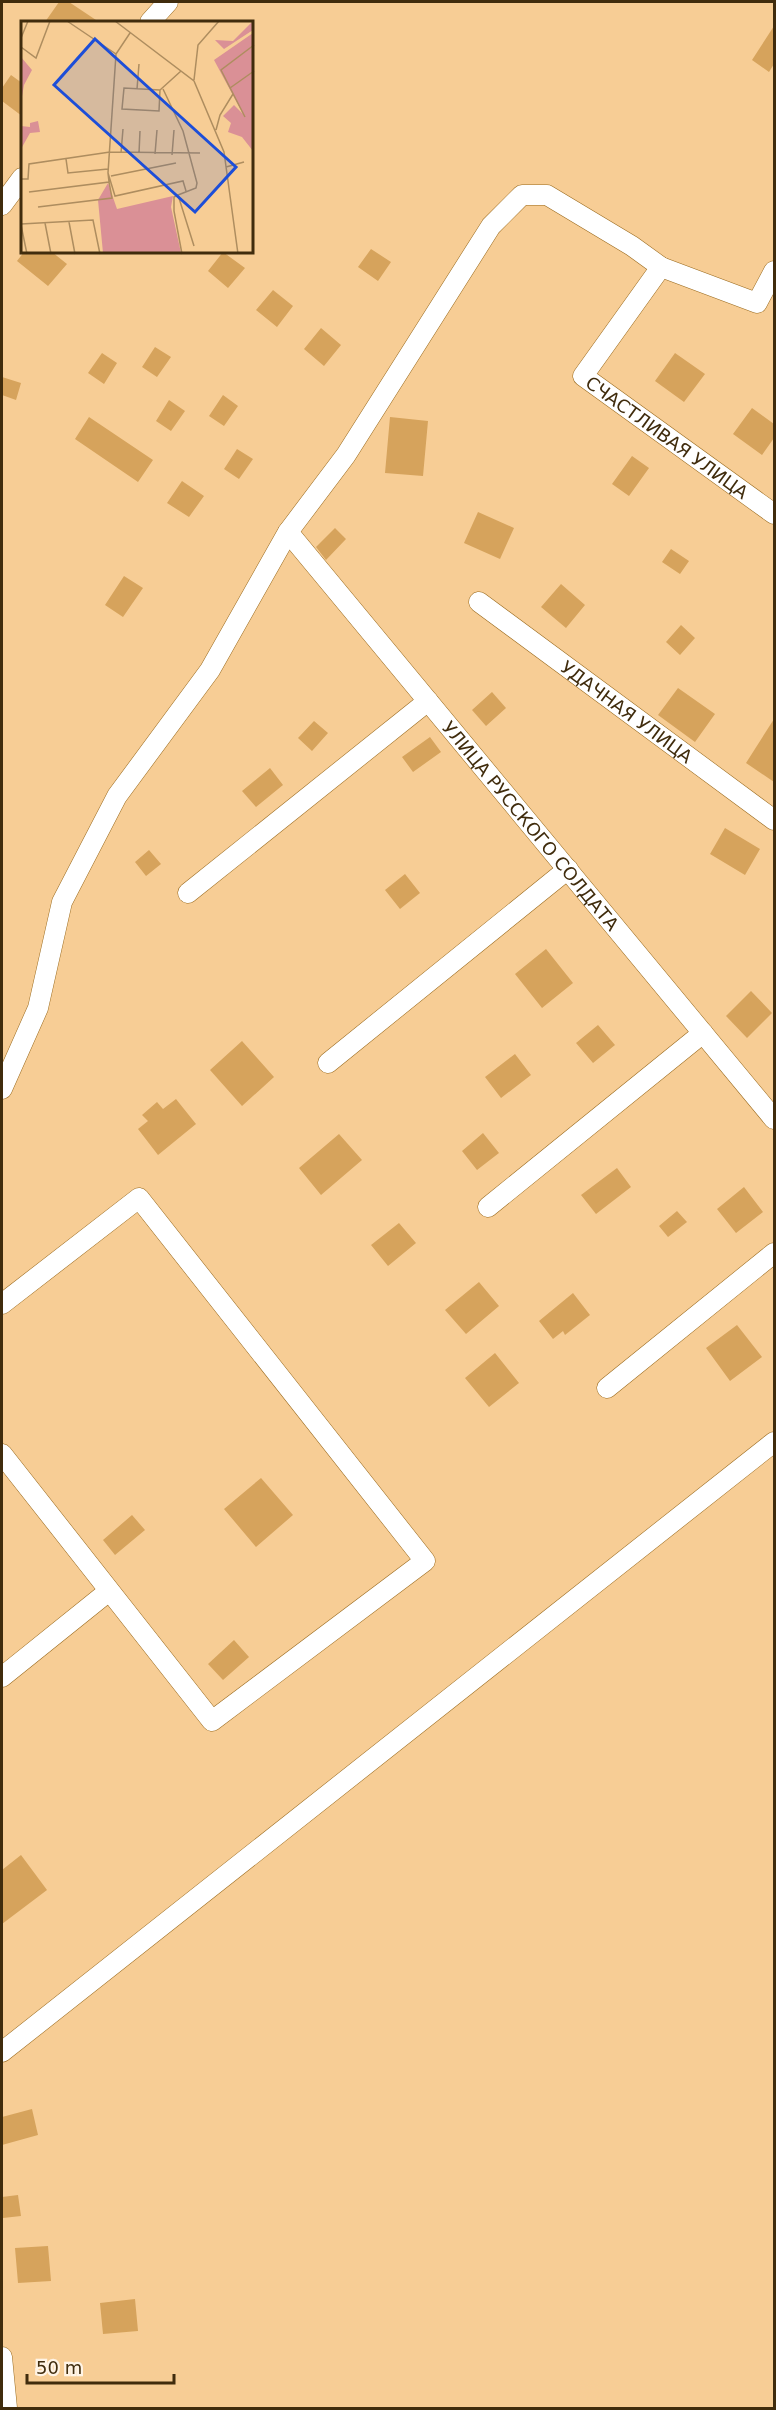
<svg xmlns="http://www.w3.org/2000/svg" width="776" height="2410" viewBox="0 0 776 2410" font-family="'DejaVu Sans',sans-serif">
	<rect width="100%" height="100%" fill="#f7cd95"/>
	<path fill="#d6a35c" d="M 59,2 L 69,2 L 99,22 L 45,22 Z
		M 774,26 L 774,64 L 769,72 L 752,60 Z
		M 11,75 L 22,83 L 22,116 L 2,101 L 2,88 Z
		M 371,249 L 391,262 L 378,281 L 358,267 Z
		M 24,252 L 52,252 L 67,264 L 48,286 L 17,261 Z
		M 223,252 L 245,268 L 228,288 L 208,271 Z
		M 273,290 L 293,306 L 277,327 L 256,310 Z
		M 321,328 L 341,345 L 324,366 L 304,349 Z
		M 155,347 L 171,357 L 157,377 L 142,367 Z
		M 102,353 L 117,363 L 104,384 L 88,373 Z
		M 675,353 L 705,374 L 684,402 L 655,381 Z
		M 2,377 L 21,383 L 16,400 L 2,395 Z
		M 223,395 L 238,406 L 224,426 L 209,416 Z
		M 169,400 L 185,411 L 171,431 L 156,421 Z
		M 752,408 L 774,424 L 774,438 L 762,455 L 733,434 Z
		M 89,417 L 153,460 L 138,482 L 75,439 Z
		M 390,417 L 428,421 L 423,476 L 385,473 Z
		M 237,449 L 253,459 L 239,479 L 224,469 Z
		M 632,456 L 649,468 L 629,496 L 612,484 Z
		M 182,481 L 204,496 L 189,517 L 167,503 Z
		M 478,512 L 514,528 L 500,559 L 464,543 Z
		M 335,528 L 346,539 L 326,560 L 316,547 Z
		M 671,549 L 689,561 L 680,574 L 662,562 Z
		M 124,576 L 143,588 L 123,617 L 105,605 Z
		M 561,584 L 585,605 L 566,628 L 541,607 Z
		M 681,625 L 695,638 L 680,655 L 666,642 Z
		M 678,688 L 715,714 L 695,742 L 658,715 Z
		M 492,692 L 506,708 L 486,726 L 472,710 Z
		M 774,719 L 774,782 L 746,763 Z
		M 314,721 L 328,733 L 312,751 L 298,738 Z
		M 430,737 L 441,752 L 413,772 L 402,757 Z
		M 270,768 L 283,785 L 256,807 L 242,791 Z
		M 725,828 L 760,849 L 745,875 L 710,854 Z
		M 149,850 L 161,864 L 146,876 L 135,862 Z
		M 405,874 L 420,893 L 400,909 L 385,890 Z
		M 546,949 L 573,983 L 542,1008 L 515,974 Z
		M 751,991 L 772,1013 L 747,1038 L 726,1016 Z
		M 598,1025 L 615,1045 L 593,1063 L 576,1043 Z
		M 242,1041 L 274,1077 L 242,1106 L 210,1070 Z
		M 515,1054 L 531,1075 L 501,1098 L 485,1077 Z
		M 176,1099 L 196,1124 L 158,1155 L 138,1129 L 148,1121 L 142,1115 L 157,1102 L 163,1109 Z
		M 483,1133 L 499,1153 L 477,1170 L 462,1151 Z
		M 339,1134 L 362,1160 L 321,1195 L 299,1168 Z
		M 617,1168 L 631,1187 L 596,1214 L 581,1195 Z
		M 744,1187 L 763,1212 L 736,1233 L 717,1209 Z
		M 677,1211 L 687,1222 L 668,1237 L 659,1226 Z
		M 399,1223 L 416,1243 L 388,1266 L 371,1245 Z
		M 479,1282 L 499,1306 L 466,1334 L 445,1310 Z
		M 573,1293 L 590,1315 L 565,1335 L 563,1331 L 553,1339 L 539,1321 Z
		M 737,1325 L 762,1357 L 730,1381 L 706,1348 Z
		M 495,1353 L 519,1383 L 489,1407 L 465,1378 Z
		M 261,1478 L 293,1515 L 256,1547 L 224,1509 Z
		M 132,1515 L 145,1530 L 115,1555 L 103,1540 Z
		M 234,1640 L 249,1657 L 223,1680 L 208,1664 Z
		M 21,1855 L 47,1890 L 2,1924 L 2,1870 Z
		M 32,2109 L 38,2135 L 2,2145 L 2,2117 Z
		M 18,2195 L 21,2216 L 3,2218 L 2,2197 Z
		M 48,2246 L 51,2281 L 18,2283 L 15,2248 Z
		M 135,2299 L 138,2331 L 103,2334 L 100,2303 Z"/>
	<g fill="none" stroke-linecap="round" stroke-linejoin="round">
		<defs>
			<g id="street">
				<path d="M 150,22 L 168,2"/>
				<path d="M 2,205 L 22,178"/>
				<path id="s1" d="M 661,267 L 583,376 L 774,514"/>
				<path id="s2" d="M 288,532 L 774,1119"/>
				<path id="s3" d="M 479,602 L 774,820"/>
				<path d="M 188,893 L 428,701"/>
				<path d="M 328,1063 L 568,869"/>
				<path d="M 2,1089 L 38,1008 L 62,902 L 117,796 L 210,670 L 288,532 L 346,455 L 491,226 L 522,195 L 547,195 L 632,246 L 661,267 L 757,303 L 774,271"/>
				<path d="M 488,1207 L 703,1033"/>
				<path d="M 2,1304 L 139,1198 L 425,1561 L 212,1721 L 2,1454"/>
				<path d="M 607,1388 L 774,1253"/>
				<path d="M 2,1677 L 109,1591"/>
				<path d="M 2,2052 L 774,1442"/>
				<path d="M 2,2357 L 7,2408"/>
			</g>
		</defs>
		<use href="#street" stroke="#9a6a1d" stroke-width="21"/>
		<use href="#street" stroke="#fff" stroke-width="20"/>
	</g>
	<g text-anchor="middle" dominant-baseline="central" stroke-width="6" stroke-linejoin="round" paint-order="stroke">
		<g font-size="18" fill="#402c0d" stroke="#fff4e6">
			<text stroke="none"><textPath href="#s1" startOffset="238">СЧАСТЛИВАЯ УЛИЦА</textPath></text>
			<text stroke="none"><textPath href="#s3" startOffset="184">УДАЧНАЯ УЛИЦА</textPath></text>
			<text stroke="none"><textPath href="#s2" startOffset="381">УЛИЦА РУССКОГО СОЛДАТА</textPath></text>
		</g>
	</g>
	<g transform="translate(21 21)">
		<rect width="232" height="232" fill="#f7cd95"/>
		<path d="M 232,0 L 232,9 L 203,28 L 194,19 L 212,20 ZM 232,12 L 232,130 L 221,116 L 207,111 L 210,102 L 202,95 L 213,84 L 222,93 L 193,39 ZM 0,36 L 11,49 L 3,64 L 0,81 ZM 17,100 L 19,111 L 9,112 L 0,128 L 0,105 L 9,106 L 9,102 ZM 87,162 L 96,188 L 152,175 L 150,186 L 160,232 L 82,232 L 77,179 Z" fill="#da9096"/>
		<path fill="none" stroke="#ae8d5f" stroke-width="1.5" d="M 46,0 L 95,33M 94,0 L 173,60 L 203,131 L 217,233M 109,12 L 95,33 L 87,152 L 94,175 L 162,160 L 165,170M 0,17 L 7,0M 0,26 L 15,37 L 29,0M 173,59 L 177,24 L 198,0M 209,67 L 233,50M 116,68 L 118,43M 142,68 L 162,110 L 176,162 L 175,167 L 157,174 L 173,225M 139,69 L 103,67 L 101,88 L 138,90 L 139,69 L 160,50M 224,96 L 200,49 L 233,24M 195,109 L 199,94 L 212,73M 100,132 L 102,108M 118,132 L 119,110M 134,133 L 136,109M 151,134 L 153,109M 45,138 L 47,152 L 87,148M 205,146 L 223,141M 90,155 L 155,142M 0,158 L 7,158 L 8,143 L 89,131 L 179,132M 8,171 L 88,161 L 87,152M 157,174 L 153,176 L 153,190 L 161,233M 17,186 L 91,177 L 88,161M 48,201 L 54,233M 24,202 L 30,233M 0,203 L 72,199 L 79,233M 0,204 L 6,233"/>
		<path fill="#1d4ed8" fill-opacity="0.15" stroke="#1d4ed8" stroke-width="3" d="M 74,18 L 215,146 L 174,191 L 33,64 Z"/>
		<rect width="232" height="232" fill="none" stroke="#402c0d" stroke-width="3"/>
	</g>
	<rect width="776" height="2410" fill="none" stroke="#402c0d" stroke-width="6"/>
	<path d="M27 2374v9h147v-9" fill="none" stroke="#402c0d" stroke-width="3"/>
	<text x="36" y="2374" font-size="18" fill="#402c0d" stroke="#fff4e6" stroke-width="4.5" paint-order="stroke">50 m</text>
</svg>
